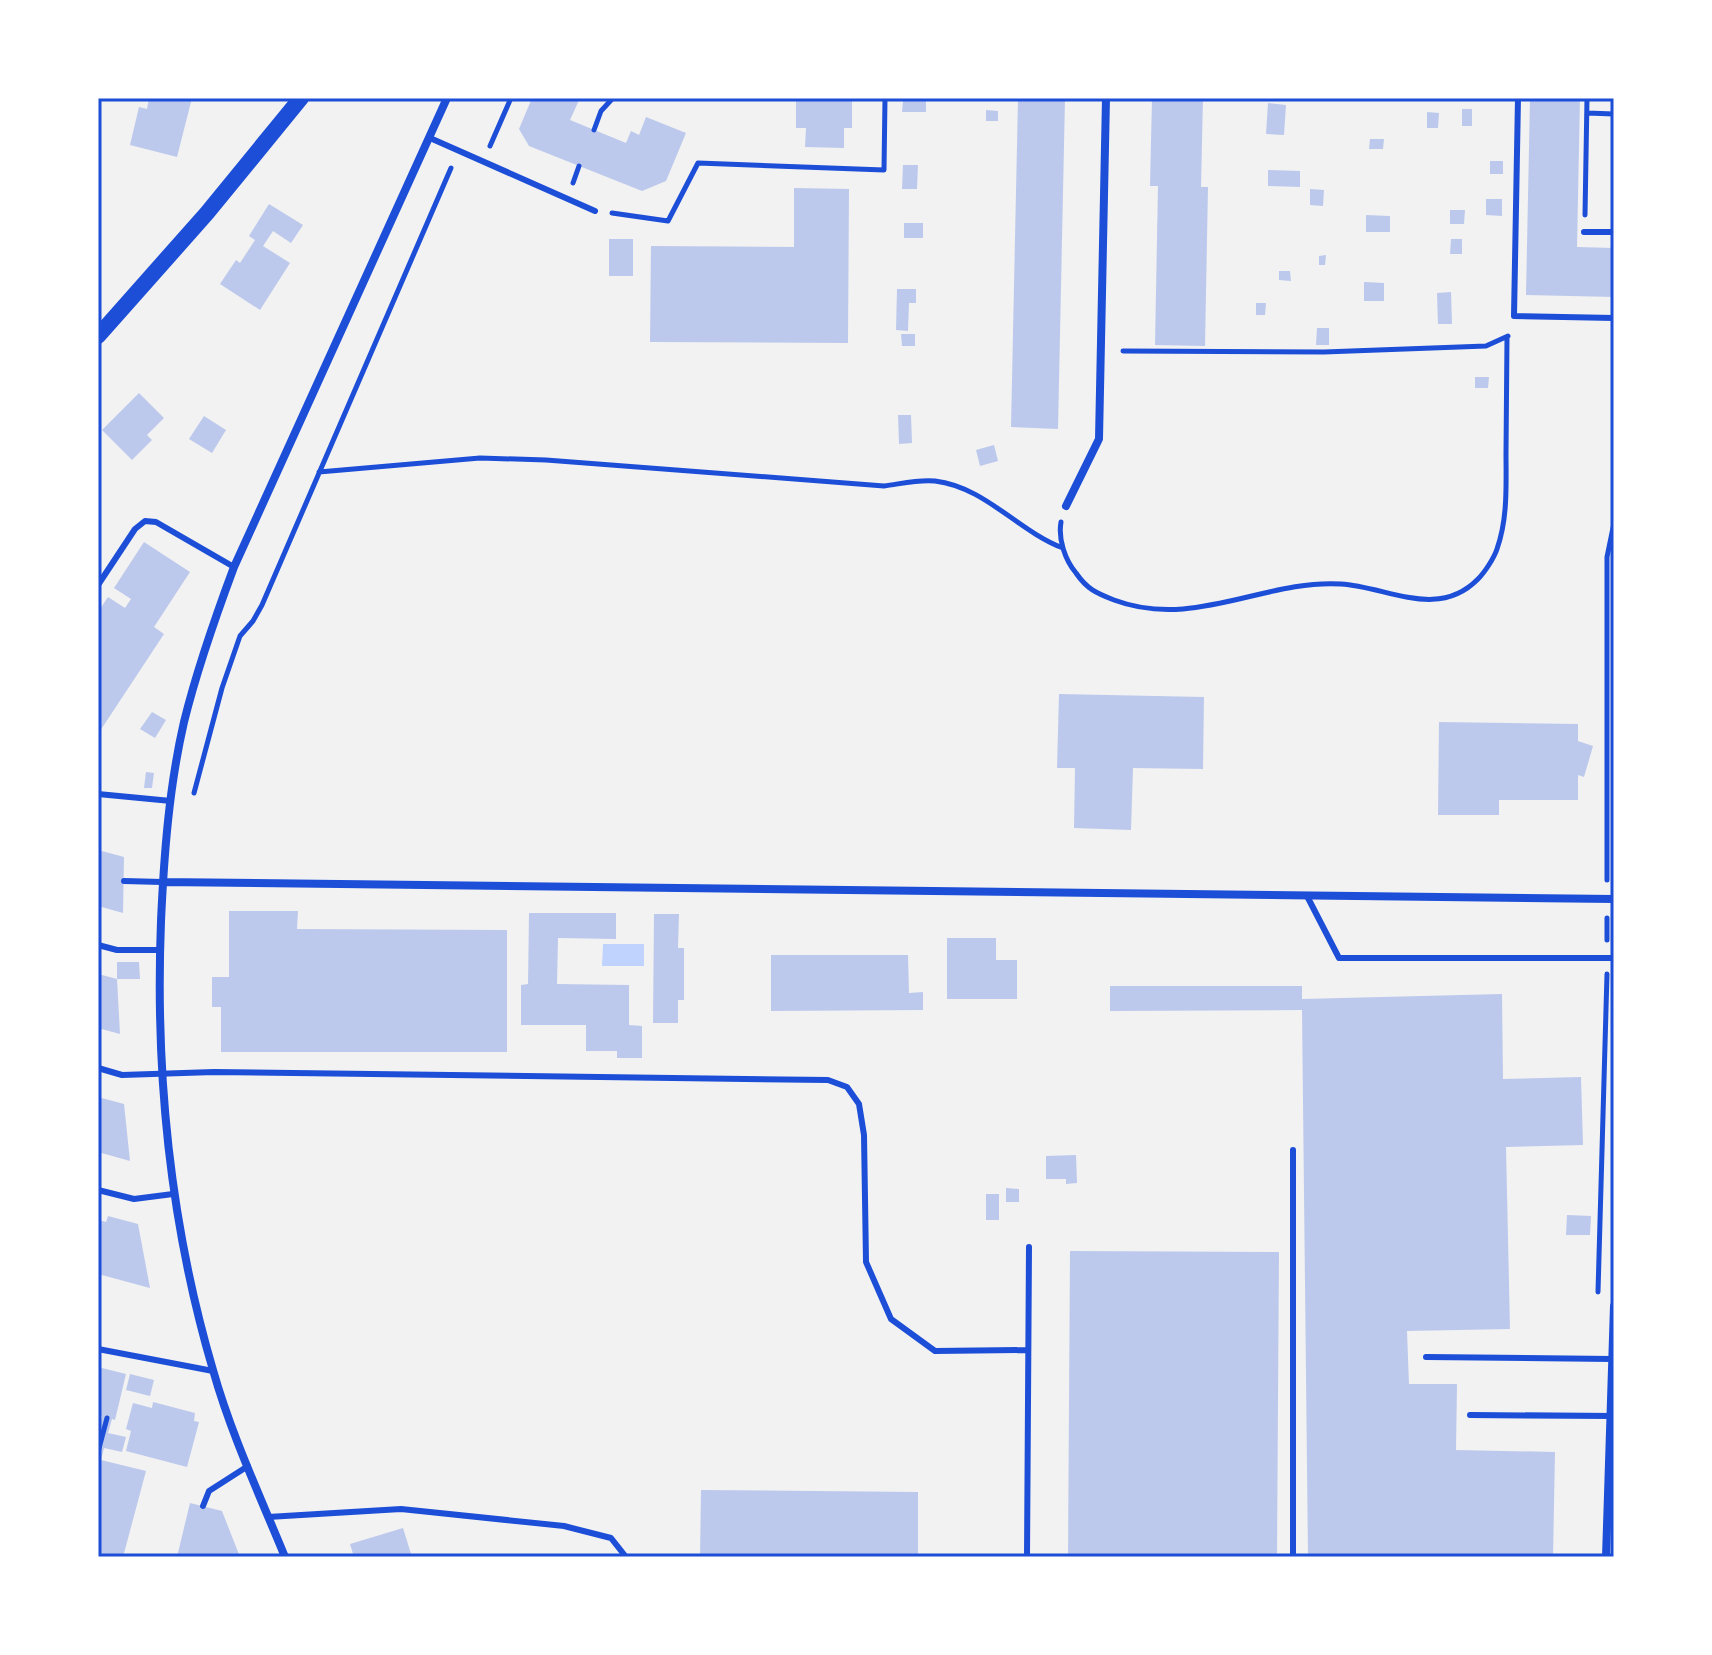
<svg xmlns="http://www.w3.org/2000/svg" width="1712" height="1655" viewBox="0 0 1712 1655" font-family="Roboto,sans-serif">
	<rect width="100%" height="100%" fill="#f2f2f2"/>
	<path fill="#bfd3fe" d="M 603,944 L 644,944 L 644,966 L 602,966 Z"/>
	<path fill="#bdc9ec" d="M 149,98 L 192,98 L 177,157 L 130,145 L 139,107 L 147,109 Z
		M 532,98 L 580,98 L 570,120 L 626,143 L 631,131 L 639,135 L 646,117 L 686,133 L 666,181 L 642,191 L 529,146 L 519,129 Z
		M 755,98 L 852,98 L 852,128 L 844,128 L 844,148 L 805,147 L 806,128 L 796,128 L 796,101 L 754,101 Z
		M 912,98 L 926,98 L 926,112 L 902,112 L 903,101 L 912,101 Z
		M 1018,98 L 1065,98 L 1058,429 L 1011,427 Z
		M 1152,98 L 1203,98 L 1201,187 L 1208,187 L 1205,346 L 1155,345 L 1158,186 L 1150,186 Z
		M 1530,98 L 1580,98 L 1577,247 L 1614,248 L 1614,297 L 1526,295 Z
		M 1268,103 L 1286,105 L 1284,135 L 1266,134 Z
		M 1462,109 L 1472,109 L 1472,126 L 1462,126 Z
		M 986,110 L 998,111 L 998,121 L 986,121 Z
		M 1427,112 L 1439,113 L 1438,128 L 1427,128 Z
		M 1370,139 L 1384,139 L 1383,149 L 1369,149 Z
		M 1490,161 L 1503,161 L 1503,174 L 1490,174 Z
		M 903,165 L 918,165 L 917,189 L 902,189 Z
		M 1268,170 L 1300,171 L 1300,187 L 1268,186 Z
		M 794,188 L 849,189 L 848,343 L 650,342 L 651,246 L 794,247 Z
		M 1310,189 L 1324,190 L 1323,206 L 1310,205 Z
		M 1486,199 L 1502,199 L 1502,216 L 1486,215 Z
		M 269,204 L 303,225 L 291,243 L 273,231 L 263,246 L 290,263 L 260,310 L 220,284 L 236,260 L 240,263 L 255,240 L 249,236 Z
		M 1450,210 L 1465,210 L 1464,224 L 1450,224 Z
		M 1366,215 L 1390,216 L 1390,232 L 1366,232 Z
		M 904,223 L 923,223 L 923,238 L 904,238 Z
		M 609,239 L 633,239 L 633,276 L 609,276 Z
		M 1451,239 L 1462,239 L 1462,254 L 1450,254 Z
		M 1326,255 L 1325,265 L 1319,265 L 1319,256 Z
		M 1279,271 L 1290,271 L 1291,281 L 1279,280 Z
		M 1364,282 L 1384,283 L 1384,301 L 1364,301 Z
		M 897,289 L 916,289 L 916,303 L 909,303 L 908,331 L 896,330 Z
		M 1451,292 L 1452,324 L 1438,324 L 1437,293 Z
		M 1256,303 L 1266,303 L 1265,315 L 1256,315 Z
		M 1317,328 L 1329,328 L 1329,345 L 1316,345 Z
		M 901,334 L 915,334 L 915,346 L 902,346 Z
		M 1475,377 L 1489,377 L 1488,388 L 1475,388 Z
		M 139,393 L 164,418 L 147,435 L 152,440 L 132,460 L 102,430 Z
		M 898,415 L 911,415 L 912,443 L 899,444 Z
		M 204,416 L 226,430 L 212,453 L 189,439 Z
		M 994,445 L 998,461 L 980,466 L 976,450 Z
		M 144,542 L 190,572 L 154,627 L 164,634 L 98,734 L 98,612 L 108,597 L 125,608 L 131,599 L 114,588 Z
		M 1059,694 L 1204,697 L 1203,769 L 1133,768 L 1131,830 L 1074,828 L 1075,768 L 1057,768 Z
		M 152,712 L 166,720 L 155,738 L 140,729 Z
		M 1439,722 L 1578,724 L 1578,741 L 1593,746 L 1584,777 L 1578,775 L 1578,800 L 1499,800 L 1499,815 L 1438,815 Z
		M 146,772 L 154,773 L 152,788 L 144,788 Z
		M 98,850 L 124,857 L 123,913 L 98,906 Z
		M 229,911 L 298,911 L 297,929 L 507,930 L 507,1052 L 221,1052 L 221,1007 L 212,1007 L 212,977 L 229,977 Z
		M 529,913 L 616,913 L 616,939 L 558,938 L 557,984 L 629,985 L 629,1025 L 642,1026 L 642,1058 L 617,1058 L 617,1051 L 586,1051 L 586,1025 L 521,1025 L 521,985 L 528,984 Z
		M 654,914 L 679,914 L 678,948 L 684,948 L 684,1000 L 678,1000 L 678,1023 L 653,1023 Z
		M 947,938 L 996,938 L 996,960 L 1017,960 L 1017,999 L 947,999 Z
		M 771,955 L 908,955 L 909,993 L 923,992 L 923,1010 L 771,1011 Z
		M 117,962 L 139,962 L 140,979 L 117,979 Z
		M 98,974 L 117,979 L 120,1034 L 98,1028 Z
		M 1110,986 L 1302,986 L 1302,999 L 1502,994 L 1503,1079 L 1581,1077 L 1583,1145 L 1506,1147 L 1510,1329 L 1407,1331 L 1409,1384 L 1457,1384 L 1456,1450 L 1555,1452 L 1553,1557 L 1308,1557 L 1302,1010 L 1110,1011 Z
		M 98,1097 L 124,1104 L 130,1161 L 98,1152 Z
		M 1076,1155 L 1077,1183 L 1066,1184 L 1066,1179 L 1046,1179 L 1046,1156 Z
		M 1006,1188 L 1019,1189 L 1019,1202 L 1006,1202 Z
		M 986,1194 L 999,1194 L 999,1220 L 986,1220 Z
		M 1567,1215 L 1591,1216 L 1590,1235 L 1566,1235 Z
		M 108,1216 L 138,1224 L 150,1288 L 98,1274 L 98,1220 L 106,1222 Z
		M 1070,1251 L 1279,1252 L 1277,1557 L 1068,1557 Z
		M 98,1367 L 126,1374 L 115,1420 L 112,1419 L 108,1433 L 126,1437 L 122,1452 L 104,1448 L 101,1460 L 146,1471 L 123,1557 L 98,1557 L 98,1430 L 102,1416 L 98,1415 Z
		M 130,1374 L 154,1380 L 150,1396 L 126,1390 Z
		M 153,1402 L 195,1413 L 194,1421 L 199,1422 L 187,1467 L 126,1451 L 131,1431 L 126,1429 L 133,1403 L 152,1408 Z
		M 701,1490 L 918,1492 L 918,1557 L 700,1557 Z
		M 190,1503 L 222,1511 L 240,1557 L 177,1557 Z
		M 403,1528 L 412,1557 L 354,1557 L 350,1544 Z"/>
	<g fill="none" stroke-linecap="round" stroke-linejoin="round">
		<path stroke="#1d4ed8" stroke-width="5" d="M 1587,113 L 1614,114
			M 594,130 L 601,111 L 613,98
			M 490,146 L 511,98
			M 573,183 L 579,166
			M 612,213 L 668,221 L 698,163 L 884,170 L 885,98
			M 1585,215 L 1587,98
			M 1123,351 L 1324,352 L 1486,346 L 1508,336
			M 319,472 L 480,458 L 546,460 L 884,486 C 900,484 919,479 935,481 C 985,487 1018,531 1063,548
			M 1061,522 C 1058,539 1065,560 1076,573 C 1087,589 1096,593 1114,600 C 1194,630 1265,579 1341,584 C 1388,587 1438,620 1478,579 C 1485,572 1494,558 1497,549 C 1508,518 1506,484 1506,453 C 1506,414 1507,376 1507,337
			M 194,793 L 222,688 L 240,636 L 253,621 L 262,605 L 451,168
			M 1607,880 L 1607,557 L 1614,523
			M 1607,918 L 1607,940
			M 1598,1292 L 1607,974
			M 98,1452 L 107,1418"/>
		<path stroke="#1d4ed8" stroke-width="6" d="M 1518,98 L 1514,316 L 1614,318
			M 430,138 L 595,211
			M 1584,232 L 1614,232
			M 98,585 L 135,529 L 145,521 L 156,522 L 234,567
			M 98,794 L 171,801
			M 124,881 L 162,882
			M 1307,896 L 1339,958 L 1614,958
			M 98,945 L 117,950 L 160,950
			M 98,1068 L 122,1075 L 214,1072 L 828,1080 L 847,1087 L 859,1104 L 864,1135 L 866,1262 L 891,1319 L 935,1351 L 1028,1350
			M 1293,1150 L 1293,1557
			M 98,1190 L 134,1199 L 173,1194
			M 98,1349 L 213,1371
			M 1426,1357 L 1612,1359
			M 1470,1415 L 1614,1416
			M 203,1506 L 209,1491 L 248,1466
			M 268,1517 L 401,1509 L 564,1526 L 611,1538 L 626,1557
			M 1027,1557 L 1029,1247"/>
		<path stroke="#1d4ed8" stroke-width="8" d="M 1066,506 L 1099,439 L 1106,98
			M 162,882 L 1614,899
			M 285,1557 C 260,1496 231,1434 213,1370 C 170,1224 155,1073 161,921 C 164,855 169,787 184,722 C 197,669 215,618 234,567 L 447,98
			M 1606,1557 L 1614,1306"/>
		<path stroke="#1d4ed8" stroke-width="16" d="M 98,336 L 207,213 L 301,98"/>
	</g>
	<rect width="1712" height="1655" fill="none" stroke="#ffffff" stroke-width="200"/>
	<rect x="100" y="100" width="1512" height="1455" fill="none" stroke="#1d4ed8" stroke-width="3"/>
</svg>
